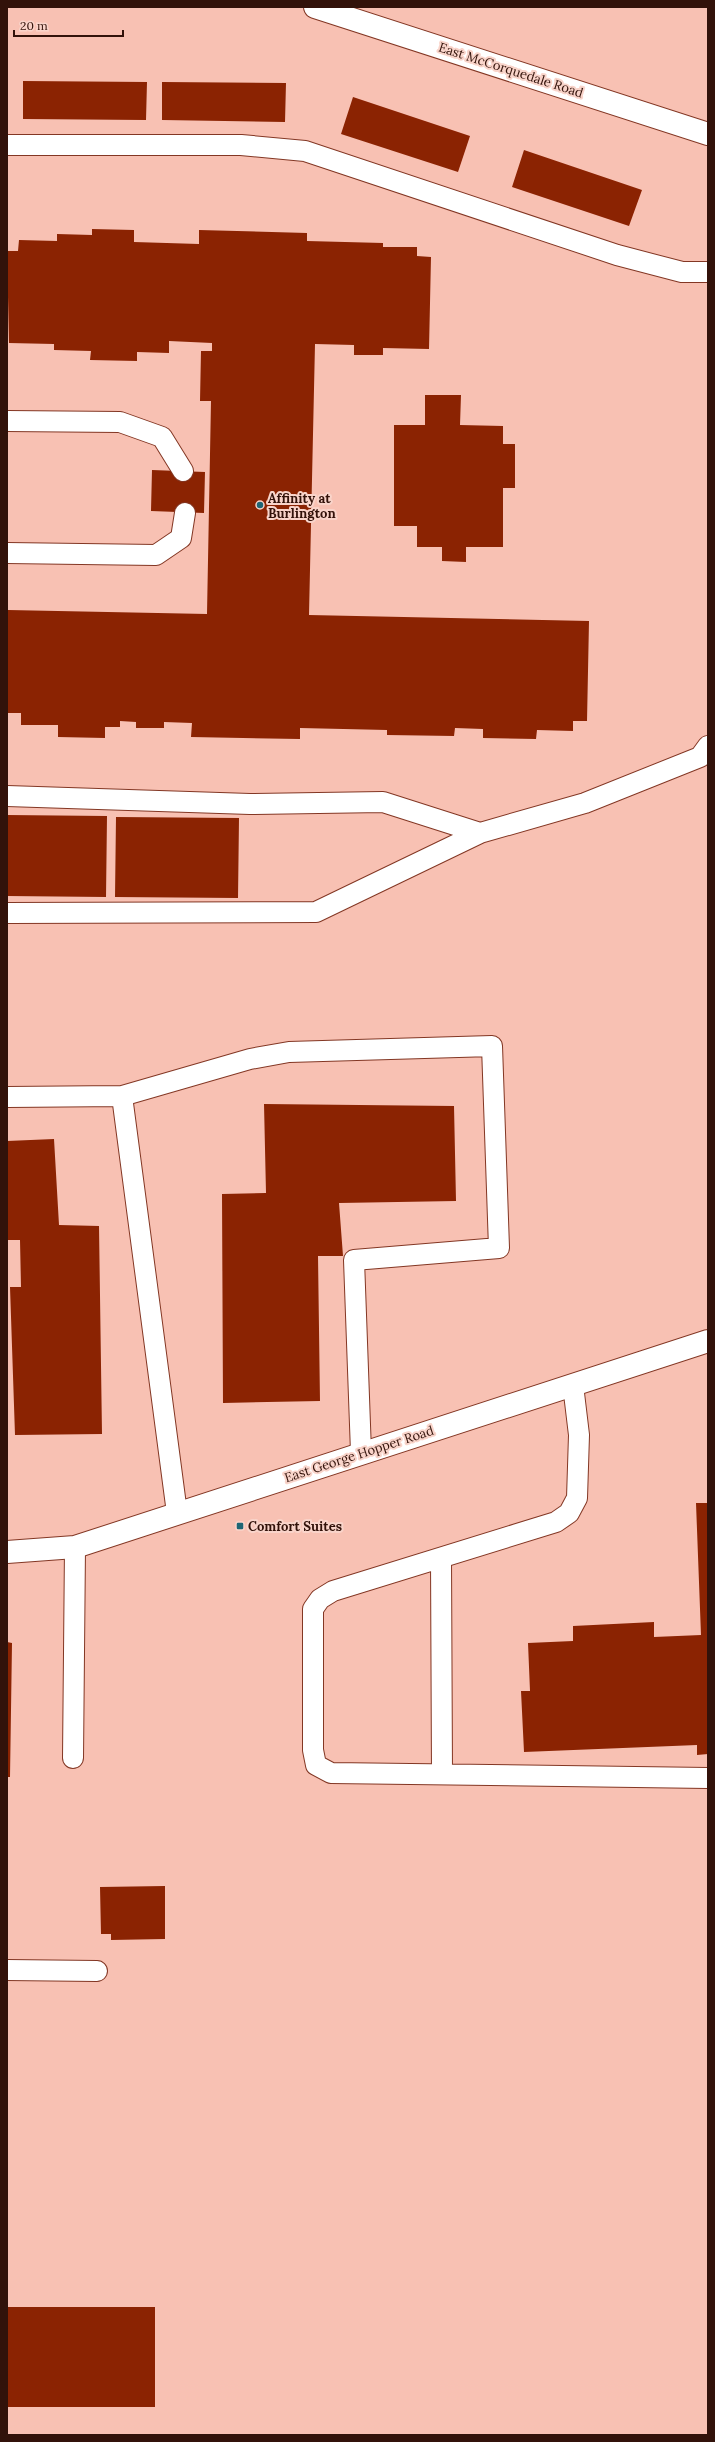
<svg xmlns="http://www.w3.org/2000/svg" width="715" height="2442" viewBox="0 0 715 2442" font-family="Lora,serif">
	<rect width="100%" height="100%" fill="#f8c1b3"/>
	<path fill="#8b2302" d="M 23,81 L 147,82 L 146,120 L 23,119 Z
		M 162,82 L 286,83 L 285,122 L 162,120 Z
		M 353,97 L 470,136 L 458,172 L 341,134 Z
		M 524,150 L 642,190 L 629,226 L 512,187 Z
		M 92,229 L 134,230 L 134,242 L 199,244 L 199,230 L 307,233 L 307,241 L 383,243 L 383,247 L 417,247 L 417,256 L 431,257 L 429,349 L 383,348 L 383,355 L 354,355 L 354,345 L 315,344 L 309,615 L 589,621 L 587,721 L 573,721 L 573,731 L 537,730 L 536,739 L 483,738 L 483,729 L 455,728 L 454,736 L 387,735 L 387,730 L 300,728 L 300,739 L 191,737 L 192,723 L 164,722 L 164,728 L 136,728 L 136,722 L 120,721 L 120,727 L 105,727 L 105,738 L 58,737 L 58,725 L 21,725 L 21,713 L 7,713 L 8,610 L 207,614 L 211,401 L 200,401 L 201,351 L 212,351 L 212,343 L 169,341 L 169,353 L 137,352 L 137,361 L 90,360 L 91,351 L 54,350 L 54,344 L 9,343 L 7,251 L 18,251 L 19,240 L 57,241 L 57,234 L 92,235 Z
		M 425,395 L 461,395 L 460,425 L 503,426 L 503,444 L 515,444 L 515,488 L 503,488 L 503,547 L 466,547 L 466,562 L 442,561 L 442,547 L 417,547 L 417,526 L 394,526 L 394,425 L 425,425 Z
		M 152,470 L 205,472 L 204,513 L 151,511 Z
		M 7,815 L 107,816 L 106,897 L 7,896 Z
		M 116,817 L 239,818 L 238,898 L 115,897 Z
		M 264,1104 L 454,1106 L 456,1201 L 339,1203 L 343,1256 L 318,1256 L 320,1401 L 223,1403 L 222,1194 L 266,1193 Z
		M 54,1139 L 59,1225 L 99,1226 L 102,1434 L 15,1435 L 10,1287 L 21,1287 L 20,1240 L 7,1240 L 7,1141 Z
		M 696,1503 L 708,1503 L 708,1754 L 697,1755 L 697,1745 L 524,1752 L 521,1691 L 530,1691 L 528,1643 L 573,1641 L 573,1626 L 654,1622 L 654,1637 L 701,1635 Z
		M 7,1642 L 12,1643 L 10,1777 L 7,1777 Z
		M 165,1886 L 165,1939 L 111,1940 L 111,1934 L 101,1934 L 100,1887 Z
		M 7,2307 L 155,2307 L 155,2407 L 7,2407 Z"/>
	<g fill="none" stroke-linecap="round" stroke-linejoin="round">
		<defs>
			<path id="service" d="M 7,145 L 241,145 L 305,151 L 617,255 L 682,272 L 708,272
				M 7,421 L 120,422 L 162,437 L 183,471
				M 7,553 L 156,555 L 181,538 L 185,513
				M 7,796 L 250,804 L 383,802 L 480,833
				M 7,913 L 316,912 L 480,833 L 585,803 L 700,757 L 708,746
				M 122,1096 L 250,1059 L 289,1052 L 492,1046 L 499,1248 L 354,1260 L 361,1452
				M 7,1097 L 122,1096 L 177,1513
				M 573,1385 L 579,1435 L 577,1498 L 569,1513 L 556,1522 L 333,1591 L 320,1599 L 313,1609 L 313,1750 L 316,1765 L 331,1773 L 708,1778
				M 441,1558 L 442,1774
				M 73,1758 L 75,1547
				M 7,1970 L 97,1971"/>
			<path id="minor" d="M 315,7 L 708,134
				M 7,1552 L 75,1547 L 708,1341"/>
		</defs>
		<use href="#service" stroke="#833724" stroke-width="22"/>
		<use href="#minor" stroke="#833724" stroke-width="24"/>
		<use href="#service" stroke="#fff" stroke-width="20"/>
		<use href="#minor" stroke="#fff" stroke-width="22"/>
	</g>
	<g fill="#1e6574" stroke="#f9d4ca" stroke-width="1.5">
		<circle cx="260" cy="505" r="4"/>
		<rect x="236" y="1522" width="8" height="8" rx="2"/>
	</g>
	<g text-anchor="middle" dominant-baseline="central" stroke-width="4" stroke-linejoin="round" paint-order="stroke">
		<g font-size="13" fill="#32120a" stroke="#f9d4ca">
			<text transform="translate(511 70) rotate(18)">East McCorquedale Road</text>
			<text transform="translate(359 1454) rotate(-18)">East George Hopper Road</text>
		</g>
		<g font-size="13" font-weight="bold" fill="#32120a" stroke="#f9d4ca" text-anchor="start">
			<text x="268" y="498">Affinity at<tspan x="268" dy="15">Burlington</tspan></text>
			<text x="248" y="1526">Comfort Suites</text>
		</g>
	</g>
	<rect width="715" height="2442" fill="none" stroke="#32120a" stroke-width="16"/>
	<path d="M14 30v6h109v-6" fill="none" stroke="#32120a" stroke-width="2"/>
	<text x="20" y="30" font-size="12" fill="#32120a" stroke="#f9d4ca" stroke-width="3" paint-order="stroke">20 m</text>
</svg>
